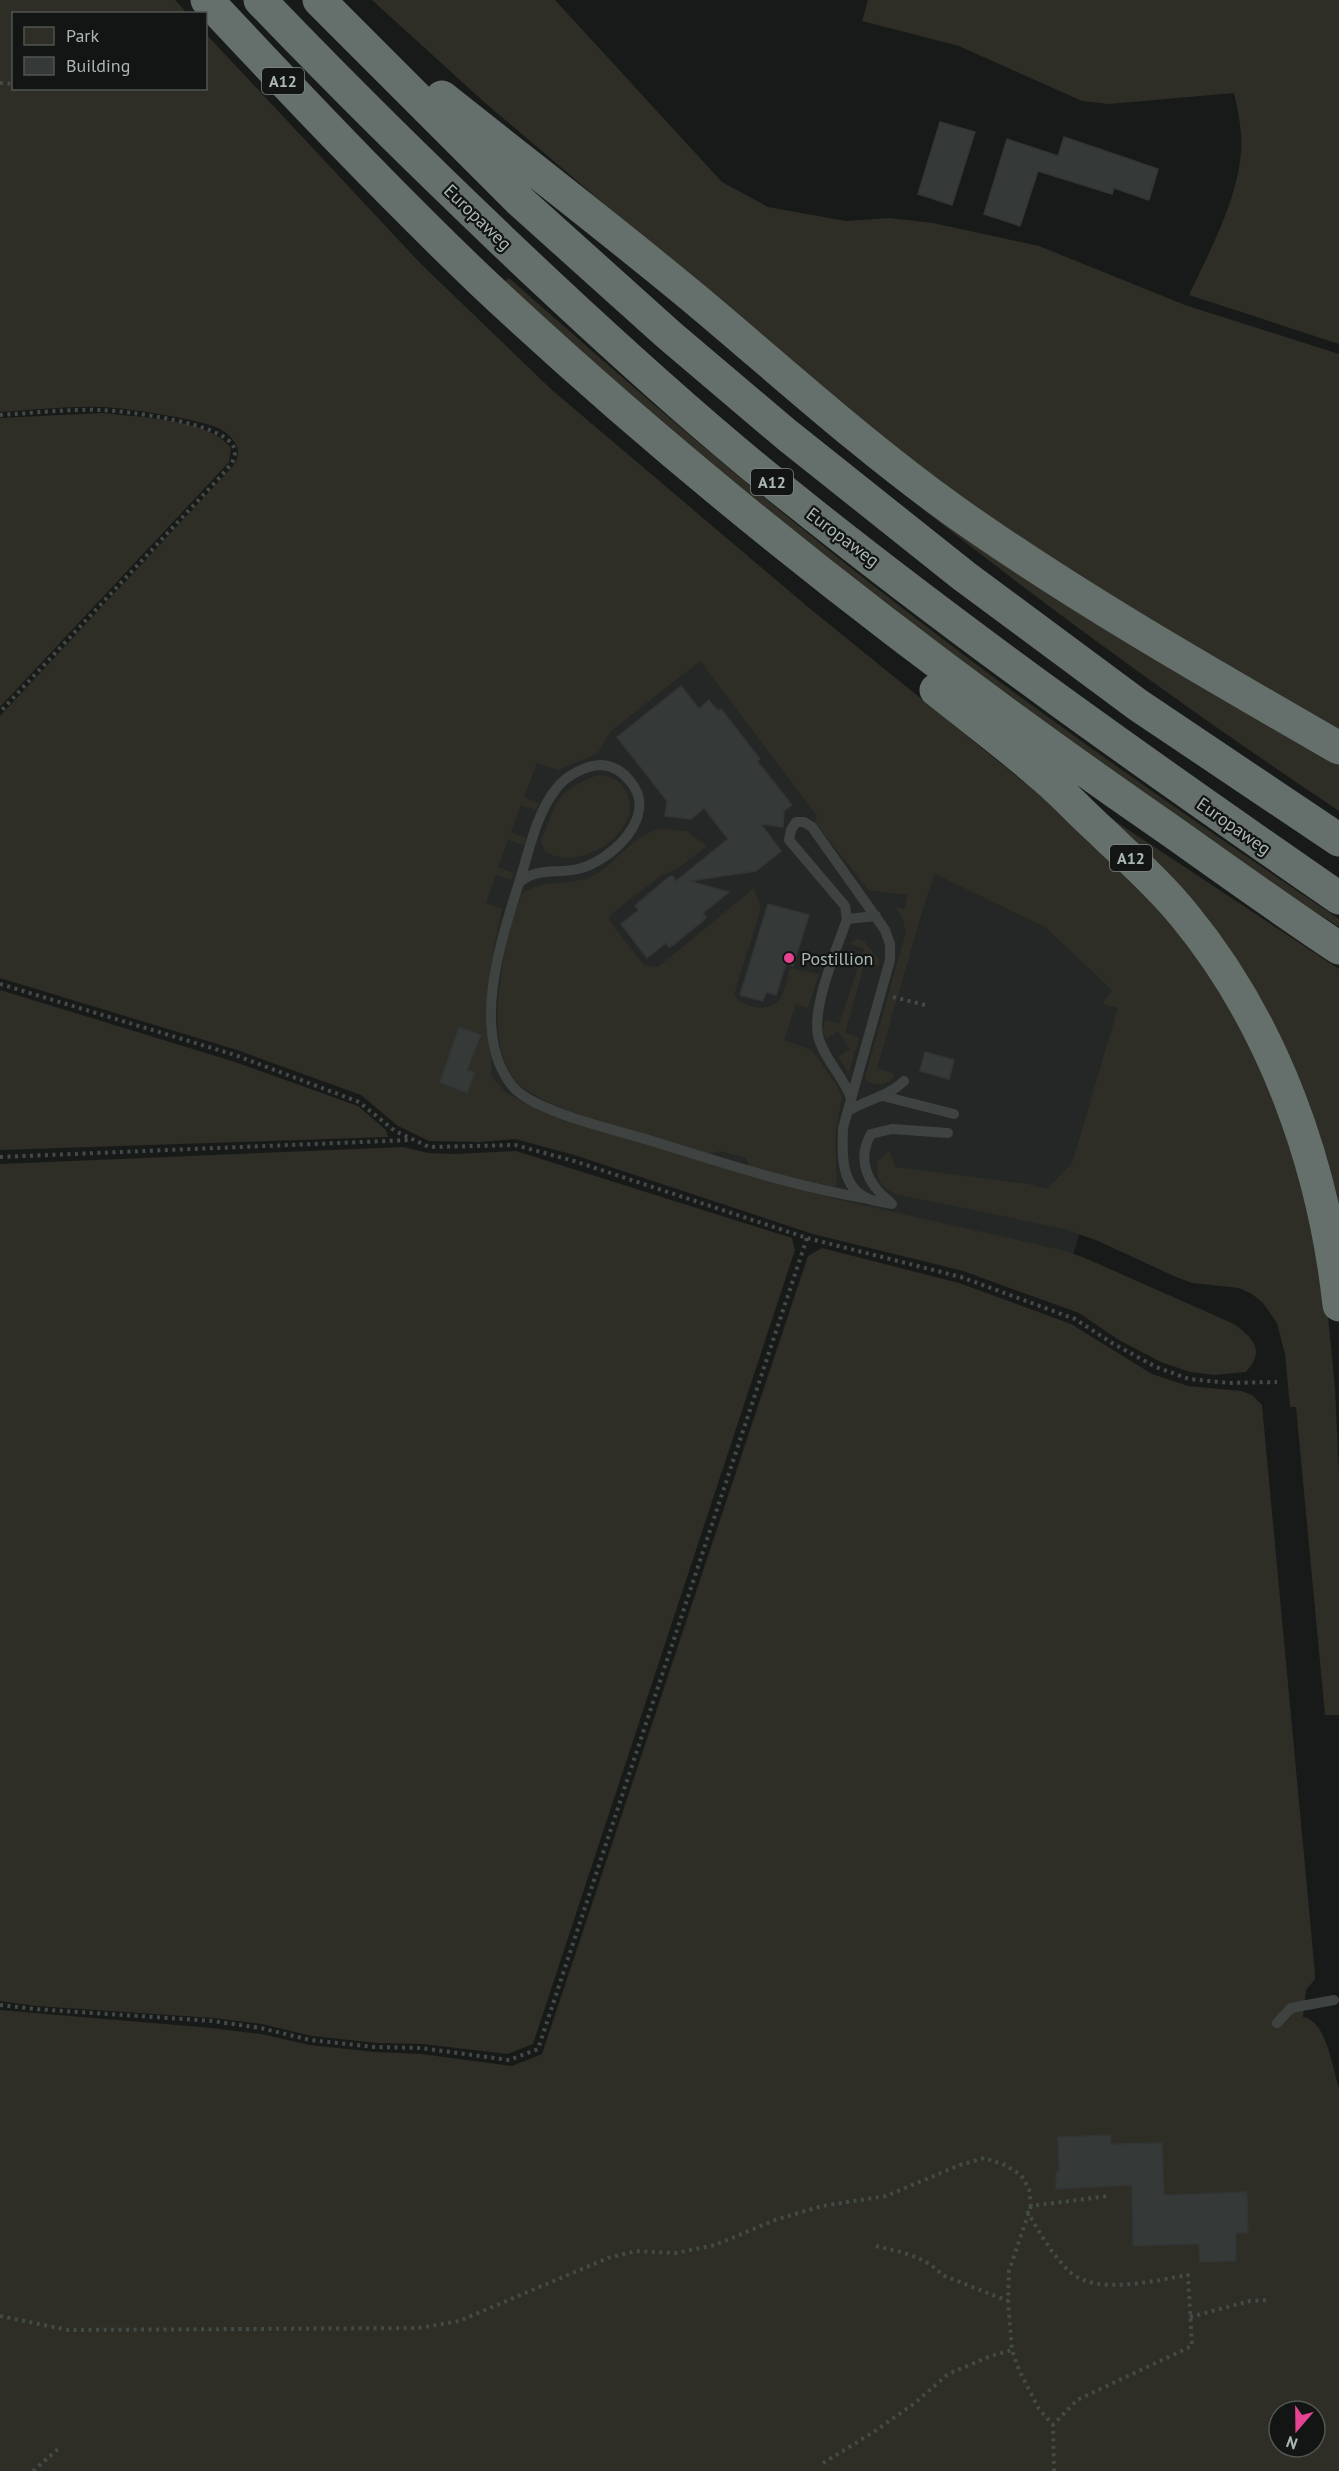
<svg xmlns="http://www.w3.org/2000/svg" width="1339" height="2471" viewBox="0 0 1339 2471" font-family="'PT Sans',sans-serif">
	<rect width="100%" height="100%" fill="#181a19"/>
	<path fill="#242726" d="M 711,615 L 1154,1002 L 1070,1264 L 418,1086 L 548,713 Z"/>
	<path fill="#2e2e26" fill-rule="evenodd" d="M 0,0 L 175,0 L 187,13 L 14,14 L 14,88 L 206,88 L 206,34 L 422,265 L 552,390 L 808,607 L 1062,813 L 1173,923 L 1239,1017 L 1290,1134 L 1325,1284 L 1335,1389 L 1339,1474 L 1339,1715 L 1325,1715 L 1296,1407 L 1290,1407 L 1285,1354 L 1277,1323 L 1263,1303 L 1252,1294 L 1239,1288 L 1192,1283 L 1176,1277 L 1098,1241 L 1065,1229 L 895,1194 C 881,1187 874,1178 878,1161 L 890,1150 L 895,1167 L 1028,1184 L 1047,1189 L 1072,1163 L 1118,1008 L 1102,1004 L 1112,990 L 1045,927 L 935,874 L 925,902 L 877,1068 L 892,1073 L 894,1077 C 889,1085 875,1086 867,1081 L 865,1077 L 906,932 L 902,917 L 896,909 L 897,907 L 904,909 L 908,895 L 868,890 L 815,822 L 817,816 L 700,661 L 611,731 L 597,754 L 558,770 L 537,763 L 524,797 L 539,803 L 536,810 L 521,805 L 511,832 L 526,838 L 524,845 L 508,840 L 498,867 L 514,873 L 511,880 L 496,875 L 486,903 L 502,909 C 494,947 486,985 486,1024 C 487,1042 493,1057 491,1075 L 505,1092 L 527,1104 L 754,1177 L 836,1199 L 1062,1250 L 1085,1258 L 1234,1324 C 1253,1338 1266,1350 1246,1372 L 1215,1375 L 1190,1372 L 1161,1362 L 1119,1340 L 1079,1313 L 963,1271 L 813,1234 L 574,1155 L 515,1139 L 480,1142 L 429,1141 L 398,1126 L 361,1095 L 237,1050 L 0,978 L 0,716 L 223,477 C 229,470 237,464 238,454 C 239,444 229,434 220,429 C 200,419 127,408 102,407 C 68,406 34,410 0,412 Z
		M 372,0 L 555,0 L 722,182 L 768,207 L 846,221 L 890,218 L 933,223 L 1039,246 L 1185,305 L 1339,354 L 1339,735 L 1060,568 L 879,438 L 483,101 Z
		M 868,0 L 1339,0 L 1339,344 L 1189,295 C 1211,248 1245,187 1241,134 C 1240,120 1237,106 1234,93 L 1109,104 L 1082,101 L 959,46 L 862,21 Z
		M 509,278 C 637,391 766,503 901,607 C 1043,717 1190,819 1339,919 L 1339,927 L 1264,879 L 1027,714 L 760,507 L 503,283 Z
		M 651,281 L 828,427 L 1339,761 L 1339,811 C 1097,649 868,475 651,281 Z
		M 102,413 C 136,417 210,419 231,448 L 229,462 L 0,707 L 0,418 Z
		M 598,775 C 624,775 638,802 625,824 C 610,850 572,867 545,852 L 541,841 C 558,801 554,792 598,775 Z
		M 1103,813 L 1339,969 L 1339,1226 L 1316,1136 Z
		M 660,829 L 687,831 L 707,846 L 677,869 L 662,875 L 610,915 L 609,920 L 644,965 L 658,967 L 754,888 L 761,908 L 734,995 C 742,1007 767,1013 778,1001 C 785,994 787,977 790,968 L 819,974 L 808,1008 L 796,1004 L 784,1040 L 812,1050 L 838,1087 L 842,1097 L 835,1135 L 837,1184 L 833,1187 L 750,1167 L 746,1158 L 720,1151 L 707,1154 C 665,1141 538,1110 514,1079 C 495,1053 496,1012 500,982 C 504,952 509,921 522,894 C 542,878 573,887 595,875 C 617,862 634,834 660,829 Z
		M 856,939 L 864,941 L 879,960 L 879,966 L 865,962 L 845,1033 L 859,1037 L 849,1073 L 838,1057 L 850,1049 L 838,1031 L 826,1039 L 823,1032 L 825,1020 L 839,1024 L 864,949 L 850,944 Z
		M 0,990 L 232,1061 L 358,1106 L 386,1130 L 388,1137 L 0,1150 Z
		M 403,1147 L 428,1153 L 455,1154 L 516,1151 L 792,1238 L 795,1250 L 533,2044 L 508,2054 L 422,2044 L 377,2043 L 312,2036 L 262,2024 L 213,2018 L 36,2006 L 0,2001 L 0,1164 Z
		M 822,1248 L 959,1283 L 1071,1324 L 1152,1374 L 1188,1386 L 1241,1391 L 1252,1395 L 1262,1405 L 1315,1973 L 1315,1979 L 1306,1990 L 1303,2017 C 1327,2021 1332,2067 1339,2088 L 1339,2471 L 0,2471 L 0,2010 L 211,2028 L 261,2034 L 310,2045 L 375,2052 L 421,2054 L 512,2066 L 542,2054 L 808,1256 ZM 1279,2411 L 1315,2411 L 1315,2447 L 1279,2447 Z"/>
	<path fill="#353938" stroke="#323535" stroke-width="1.5" d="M 940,122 L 975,132 L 952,205 L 918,194 Z
		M 1064,137 L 1158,169 L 1149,200 L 1114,188 L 1112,194 L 1038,171 L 1020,226 L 984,214 L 1007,139 L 1058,156 Z
		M 681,686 L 699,709 L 709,700 L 718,711 L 721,709 L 760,759 L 757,761 L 792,805 L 784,811 L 783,827 L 761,824 L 781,851 L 756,871 L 689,881 L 729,892 L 703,913 L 706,917 L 704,920 L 673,945 L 669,947 L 666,943 L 647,958 L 621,924 L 639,910 L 635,906 L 639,902 L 669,877 L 673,876 L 676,881 L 728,839 L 704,808 L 691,819 L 665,816 L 667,801 L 617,737 Z
		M 768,904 L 809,915 L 793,966 L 786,964 L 776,995 L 766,992 L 763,1001 L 740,995 Z
		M 459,1027 L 481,1035 L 467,1070 L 475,1073 L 467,1093 L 440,1082 Z
		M 925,1052 L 954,1060 L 949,1079 L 920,1071 Z
		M 1111,2135 L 1111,2144 L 1162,2143 L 1164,2195 L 1247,2192 L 1248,2233 L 1236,2233 L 1236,2261 L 1200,2262 L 1199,2244 L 1133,2246 L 1132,2185 L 1056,2189 L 1056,2172 L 1059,2172 L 1058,2137 Z"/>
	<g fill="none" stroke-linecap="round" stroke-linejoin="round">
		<path stroke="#434a47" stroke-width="4" stroke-dasharray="3 4.5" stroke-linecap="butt" d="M 0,83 L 14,84
			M 0,415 C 33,413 68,409 101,410 C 127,411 226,423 234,448 C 238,460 227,468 221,476 L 0,712
			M 0,984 L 235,1055 L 359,1102 L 395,1131 L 429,1147 L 515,1145 L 574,1161 L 807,1238 L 961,1277 L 1075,1319 L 1112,1343 L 1156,1367 L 1189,1379 L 1229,1383 L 1277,1382
			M 893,997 L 925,1005
			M 0,1157 L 410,1140
			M 0,2005 L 35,2009 L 212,2021 L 261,2028 L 310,2040 L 375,2047 L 421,2048 L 509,2060 L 538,2049 L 807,1238
			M 1031,2206 L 1009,2271 L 1008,2301 L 1012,2350 L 1019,2370 L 1039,2409 L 1053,2425 L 1054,2471
			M 1027,2211 C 1040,2233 1052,2255 1070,2272 C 1097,2296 1156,2280 1188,2275 L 1192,2346 L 1077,2400 L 1053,2425
			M 876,2246 C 900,2252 925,2256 942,2275 L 1008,2301
			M 0,2316 L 68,2330 L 419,2328 L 459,2321 L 608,2258 L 636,2251 L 676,2253 L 715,2245 L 775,2220 L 822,2206 L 886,2196 L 960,2165 L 984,2158 L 1005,2165 L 1021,2175 L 1029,2189 L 1031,2206 L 1108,2196
			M 1190,2317 L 1250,2301 L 1269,2300
			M 823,2463 L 872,2433 L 915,2403 L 948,2374 L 991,2356 L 1012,2350
			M 33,2471 L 58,2449"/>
		<path stroke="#3e4342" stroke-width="10" d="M 519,883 C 536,867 557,874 578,869 C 611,861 660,816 630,781 C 623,772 613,766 602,765 C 586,765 565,776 556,789 C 538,811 530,846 522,873 C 504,932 469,1027 510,1083 C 516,1092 526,1098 536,1103 C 573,1121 616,1130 655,1142 C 726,1164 796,1187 869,1199
			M 847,919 L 876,916
			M 883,1096 L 954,1114
			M 851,1098 C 844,1078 827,1062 820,1042 C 808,1014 837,949 847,919 L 845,906 L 789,840 L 791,830 L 796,822 L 804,822 L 812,827 L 885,930 L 890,944 L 890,960 L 843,1128 C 842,1153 840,1188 869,1199 C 876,1202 885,1202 892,1204
			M 848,1111 C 867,1099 888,1097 904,1081
			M 890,1202 C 868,1185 856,1160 871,1134 L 892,1129 L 948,1133
			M 1277,2023 L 1291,2008 L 1334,2000"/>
		<path stroke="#656f6b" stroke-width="33" d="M 207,0 C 297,96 387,191 482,282 C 697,484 932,666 1174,833 C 1229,872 1283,911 1339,948
			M 260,0 C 353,97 449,191 547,283 C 624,355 703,427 786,493 C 964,636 1151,768 1339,898
			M 319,0 L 521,202 L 669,335 L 787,435 L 964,576 L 1138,705 L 1339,840
			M 442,97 C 526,164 612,230 695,299 C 780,370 863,446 954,511 C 1077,598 1209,673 1339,748
			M 936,690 C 972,719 1010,747 1045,778 C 1065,795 1082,814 1101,831 C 1129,858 1159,884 1184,915 C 1274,1024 1324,1166 1339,1305"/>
	</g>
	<circle fill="#e64493" stroke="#131514" stroke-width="2" cx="789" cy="958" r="6"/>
	<g text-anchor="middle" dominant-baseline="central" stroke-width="4.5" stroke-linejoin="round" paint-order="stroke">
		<g fill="#131514" stroke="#7d8783" stroke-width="1.5">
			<rect x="262" y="68" width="42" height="26" rx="4.5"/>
			<rect x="751" y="469" width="42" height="26" rx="4.5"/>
			<rect x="1110" y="845" width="42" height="26" rx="4.5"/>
		</g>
		<g font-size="16" font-weight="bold" fill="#abb8b2">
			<text x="283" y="81">A12</text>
			<text x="772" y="482">A12</text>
			<text x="1131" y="858">A12</text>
		</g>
		<g font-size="18" fill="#abb8b2" stroke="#131514">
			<text transform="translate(478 217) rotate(44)">Europaweg</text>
			<text transform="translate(843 537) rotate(37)">Europaweg</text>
			<text transform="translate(1234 826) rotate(35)">Europaweg</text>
		</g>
		<g font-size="18" fill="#abb8b2" stroke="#131514" text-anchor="start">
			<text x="801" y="958">Postillion</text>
		</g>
	</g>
	<rect x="12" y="12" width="195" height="78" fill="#131514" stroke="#505653" stroke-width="1.5"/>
	<rect x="24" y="27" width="30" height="18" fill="#2e2e26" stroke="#505653" stroke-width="1.5"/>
	<text x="66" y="42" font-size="18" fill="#abb8b2">Park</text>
	<rect x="24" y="57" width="30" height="18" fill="#353938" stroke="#505653" stroke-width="1.5"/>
	<text x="66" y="72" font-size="18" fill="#abb8b2">Building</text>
	<g transform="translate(1297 2429) rotate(200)"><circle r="28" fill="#131514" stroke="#505653" stroke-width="1.5"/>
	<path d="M0-4.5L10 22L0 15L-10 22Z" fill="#e64493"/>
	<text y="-9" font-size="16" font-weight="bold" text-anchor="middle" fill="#abb8b2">N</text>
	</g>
</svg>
